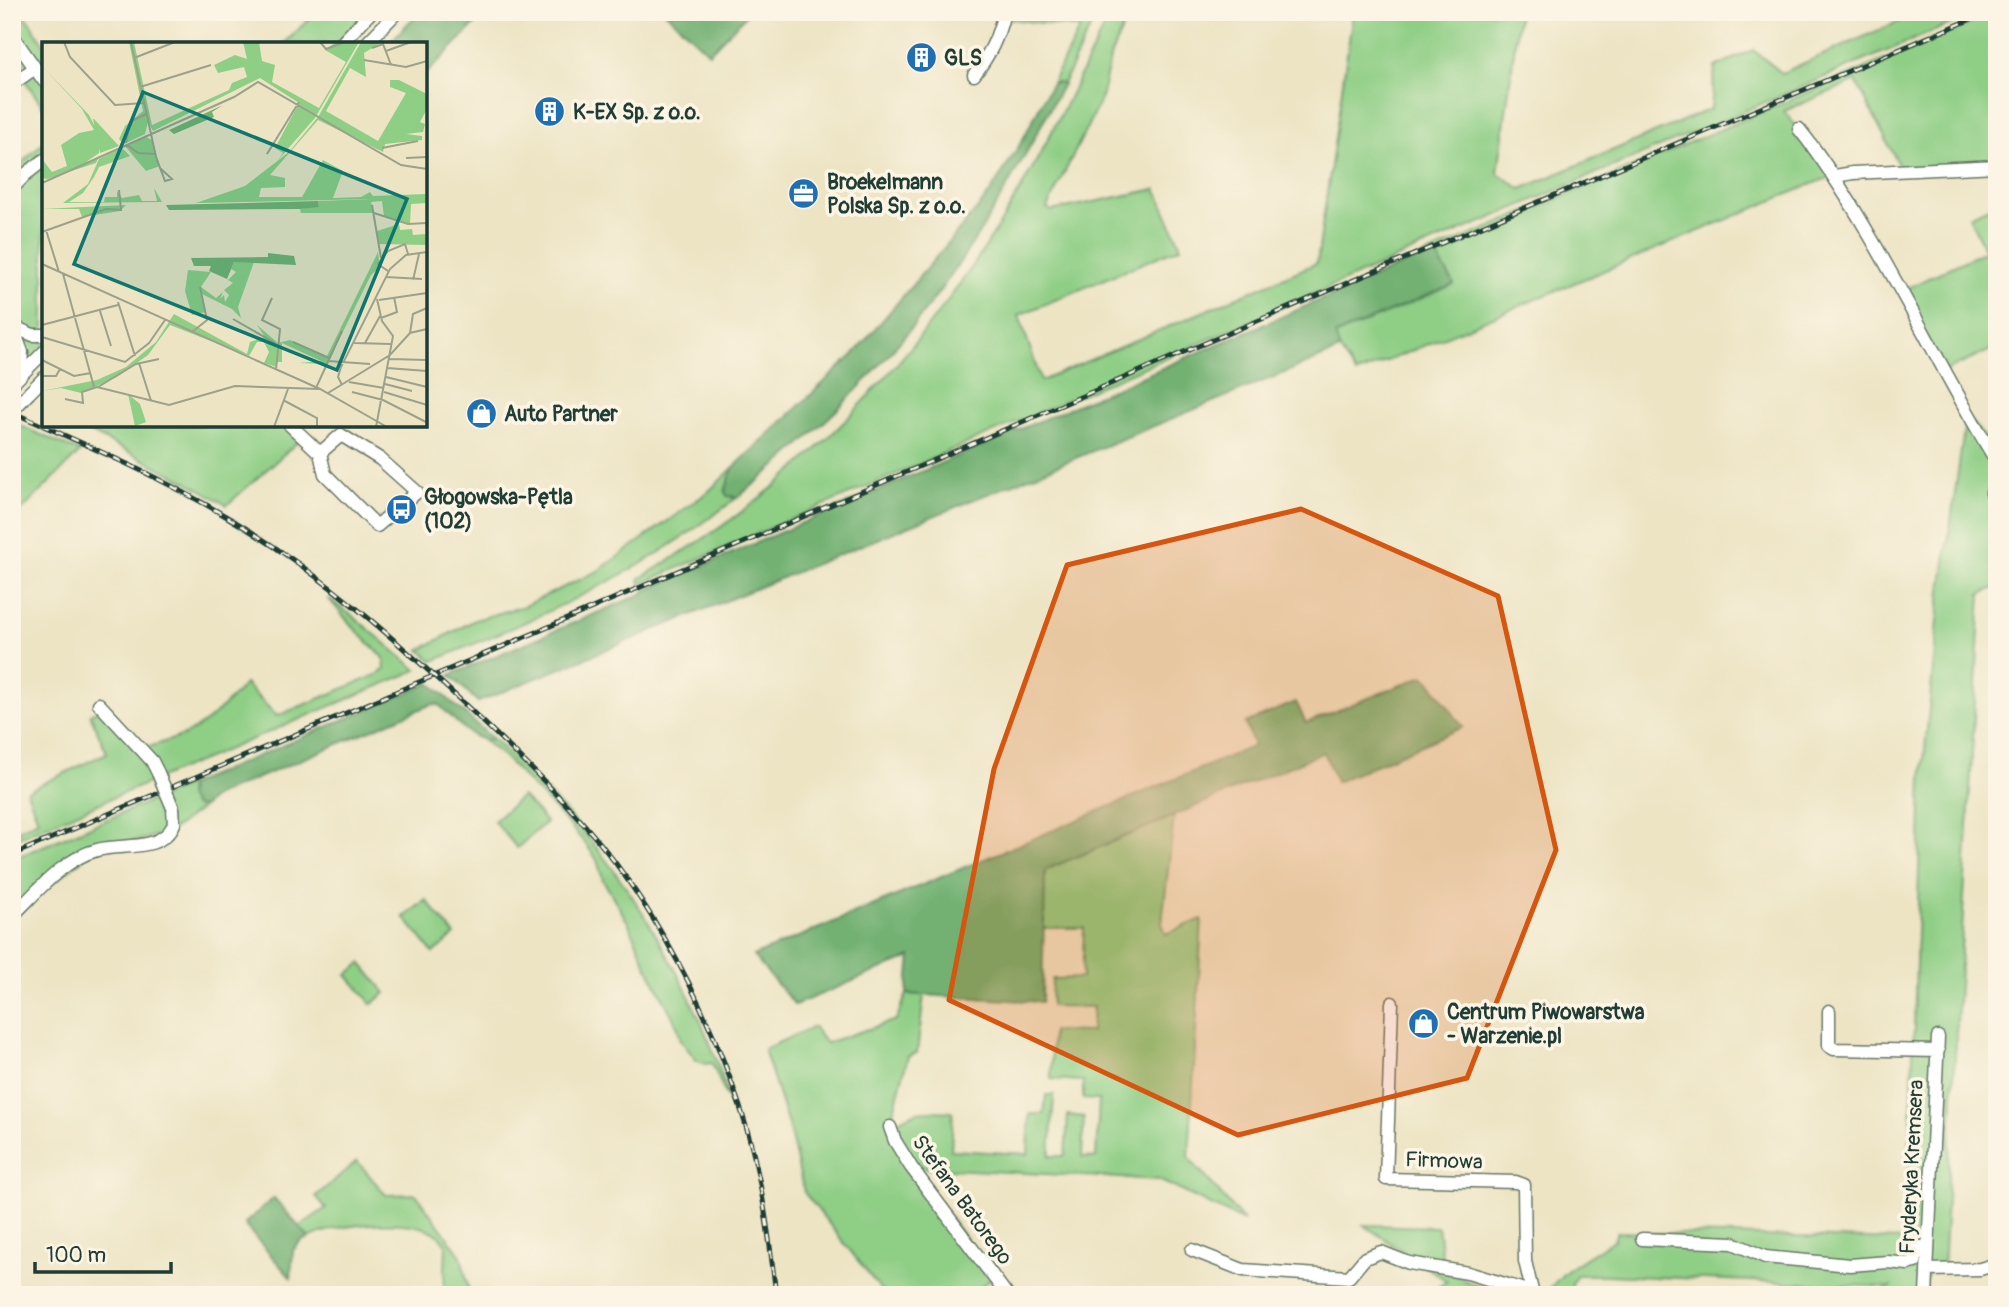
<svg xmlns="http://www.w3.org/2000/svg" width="2009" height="1307" viewBox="0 0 2009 1307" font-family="Pangolin,sans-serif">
	<rect width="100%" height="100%" fill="#fcf5e5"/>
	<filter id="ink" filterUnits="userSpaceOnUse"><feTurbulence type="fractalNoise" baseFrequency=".0143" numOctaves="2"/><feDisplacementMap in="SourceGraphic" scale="14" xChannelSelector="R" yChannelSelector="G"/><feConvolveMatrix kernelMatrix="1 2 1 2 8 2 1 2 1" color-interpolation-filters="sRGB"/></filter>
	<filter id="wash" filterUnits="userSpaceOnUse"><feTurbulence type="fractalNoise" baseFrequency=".00686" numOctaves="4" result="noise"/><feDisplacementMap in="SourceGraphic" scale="28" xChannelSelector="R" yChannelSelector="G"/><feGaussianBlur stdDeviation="1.57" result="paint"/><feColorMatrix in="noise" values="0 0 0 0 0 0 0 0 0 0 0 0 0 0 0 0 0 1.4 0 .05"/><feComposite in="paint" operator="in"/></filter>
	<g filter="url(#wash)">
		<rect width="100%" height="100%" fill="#ede4c4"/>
		<path fill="#8ece85" stroke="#56865c" stroke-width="2" d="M 12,12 L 23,12 L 44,44 L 44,108 L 12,62 Z
			M 316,12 L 371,12 L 341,44 L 284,44 Z
			M 1011,12 L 1098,12 L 1063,84 L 1059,82 L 1052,83 L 1080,28 L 1010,19 Z
			M 1111,12 L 1130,12 L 1111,54 L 1101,99 L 1047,208 L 1051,211 L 1156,189 L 1181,247 L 1019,315 L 1041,381 L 1317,263 L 1353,12 L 1519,12 L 1498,173 L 1521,189 L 1711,109 L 1715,67 L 1753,50 L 1782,73 L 1920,12 L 1979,12 L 1432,243 L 641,584 L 639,579 C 670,560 702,541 732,519 C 824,453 907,360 972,267 C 1027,187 1069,99 1111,12 Z
			M 1997,12 L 1997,166 L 1902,171 L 1856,81 L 1784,111 L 1835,176 L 1817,182 L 1356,374 L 1340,350 L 1334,336 L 1454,284 L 1434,251 Z
			M 44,142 L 44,352 L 12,384 L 12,172 Z
			M 1997,203 L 1997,347 L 1944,372 L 1901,291 L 1985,251 L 1969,216 Z
			M 12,422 L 80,452 L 12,520 Z
			M 1965,423 L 1973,423 L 1997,455 L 1997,587 L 1981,594 L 1943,1270 L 1927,1271 L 1926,1292 L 1919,1295 L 1875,1295 L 1891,1287 L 1607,1275 L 1577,1275 L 1572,1283 L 1573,1295 L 1547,1295 C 1560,1269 1591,1255 1614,1240 L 1617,1232 L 1907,1240 L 1922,779 L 1941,590 Z
			M 76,425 L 290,425 L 303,437 L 227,505 L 193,485 Z
			M 733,468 L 725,491 L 732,498 L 738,497 C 704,523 669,548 632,569 C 568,605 501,633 433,661 L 420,650 L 475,620 L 524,606 L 598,571 L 708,492 Z
			M 328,598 L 354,617 L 417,670 L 12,840 L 12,833 L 38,820 L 27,791 L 107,753 L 90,714 L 102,708 L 141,750 C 155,744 170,741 184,735 C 209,723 226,704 245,684 L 277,716 L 379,674 L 385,669 L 384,658 L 353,627 Z
			M 492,738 C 530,773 567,810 599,851 C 644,907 689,988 715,1056 C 722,1074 727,1093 733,1112 L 712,1063 L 705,1064 L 696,1060 L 681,1040 L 677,1025 L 647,966 L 629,924 L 603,880 L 597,860 L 585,843 L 564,819 L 504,757 L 484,741 L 490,740 Z
			M 189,785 L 188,796 L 194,806 L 203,807 L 170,832 L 91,852 L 12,916 L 12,859 Z
			M 522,796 L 546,822 L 517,848 L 494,821 Z
			M 1174,816 L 1162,923 L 1166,934 L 1202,919 L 1189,1158 L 1244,1221 L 1159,1180 L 912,1167 L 994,1276 L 971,1295 L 954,1295 L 948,1290 L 935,1295 L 885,1295 L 804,1192 L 789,1128 L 764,1049 L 813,1027 L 826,1043 L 896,1020 L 907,994 L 924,995 L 917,1053 L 908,1056 L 890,1126 C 919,1108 920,1110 953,1112 L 951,1150 L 1028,1154 L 1030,1114 L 1044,1114 L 1046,1095 L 1054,1095 L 1050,1156 L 1065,1156 L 1068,1115 L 1084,1117 L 1082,1157 L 1096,1158 L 1099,1100 L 1083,1099 L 1083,1081 L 1051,1079 L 1052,1031 L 1091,1032 L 1093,1007 L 1051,1006 L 1052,979 L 1082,978 L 1084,928 L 1044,928 L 1045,870 Z
			M 426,900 L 455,935 L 433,953 L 404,917 Z
			M 361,963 L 386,993 L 372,1004 L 347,975 Z
			M 357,1161 L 386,1195 L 416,1194 L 461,1256 L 470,1295 L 444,1295 L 446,1245 C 442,1238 438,1233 430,1230 C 402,1218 336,1224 309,1238 L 299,1227 L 326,1208 L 316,1196 Z
			M 1364,1225 L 1438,1227 C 1440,1237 1440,1250 1443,1260 C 1449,1279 1485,1288 1503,1295 L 1426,1295 L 1447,1281 Z"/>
		<path fill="#72b172" stroke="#487753" stroke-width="2" d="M 419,12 L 487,12 L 425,75 L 425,44 L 388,44 Z
			M 665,12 L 749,12 L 709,53 Z
			M 1059,82 L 1063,84 C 1032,143 1000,203 962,259 C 902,350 823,430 738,497 L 727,496 L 725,491 L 733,468 L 853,355 L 988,196 L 1022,141 L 1052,83 Z
			M 1434,251 L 1454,284 L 1335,335 L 1340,350 L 478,702 L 450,675 L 644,593 L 644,591 Z
			M 1423,676 L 1429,680 L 1463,727 L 1336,782 L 1324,752 L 1045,870 L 1042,1002 L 907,994 L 911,957 L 795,1005 L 753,956 L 1254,746 L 1245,723 L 1296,702 L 1306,723 Z
			M 430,683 L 492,738 L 490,740 C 470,741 453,717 439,705 L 432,704 L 220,794 L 211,799 L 203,807 L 194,806 L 188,796 L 189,785 Z
			M 274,1198 L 309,1238 L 301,1241 L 293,1250 L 291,1278 L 246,1227 L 245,1223 Z"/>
	</g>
	<g filter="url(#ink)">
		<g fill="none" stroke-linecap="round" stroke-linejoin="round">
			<defs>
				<path id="minor" d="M 12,35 L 44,81
					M 341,44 L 371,12
					M 366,44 L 397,12
					M 974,75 C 990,54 998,38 1004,12
					M 12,84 L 35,68
					M 1799,129 C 1825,161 1846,195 1867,231 C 1910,304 1948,381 1992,454 L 1997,455
					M 1835,176 L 1853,173 L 1997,166
					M 12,189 L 26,174 L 44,160
					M 12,325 L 22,352 L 20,376
					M 14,327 L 33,335 L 44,335
					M 12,384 L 44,352
					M 29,393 L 44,378
					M 290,425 L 320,453 L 325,474 L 377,526 L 417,492 L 380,459 L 341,435 L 320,453
					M 1997,475 L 1992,493 L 1997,507
					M 99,704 L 152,761 L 158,773
					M 12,916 C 37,892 63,859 97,850 C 122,843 161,853 174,824 L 173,808
					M 1392,1003 L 1386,1179 L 1516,1182 L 1524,1185 L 1525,1261 L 1533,1295
					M 1829,1011 L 1829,1046 L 1834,1049 L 1938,1051
					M 890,1127 L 895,1141 L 911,1167 L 1007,1295
					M 1642,1239 L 1733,1243 L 1765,1257 L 1850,1265 L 1888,1262 L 1908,1264 L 1915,1262 L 1917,1247 L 1928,1247
					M 1192,1250 L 1243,1270 L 1349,1277 L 1365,1258 L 1381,1252 L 1409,1263 L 1468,1273 L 1531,1292
					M 1927,1270 L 1980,1269 L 1997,1264
					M 1926,1295 L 1938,1037"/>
			</defs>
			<use href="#minor" stroke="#677766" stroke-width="15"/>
			<use href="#minor" stroke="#fff" stroke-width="12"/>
			<defs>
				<path id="rail" d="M 12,412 C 87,445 163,478 234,521 C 322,574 399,642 474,713 C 523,760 573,807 614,861 C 670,937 713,1023 742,1113 C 761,1172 769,1234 776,1295
					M 12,855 L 539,631 L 1191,349 L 1988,12"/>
			</defs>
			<use href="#rail" stroke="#1f3d34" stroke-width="5"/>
			<use href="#rail" stroke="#fcf5e5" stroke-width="2.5" stroke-dasharray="8" stroke-linecap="butt"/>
			<defs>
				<path id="minor-bridge" d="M 12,411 L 29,393
					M 158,773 L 173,808"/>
			</defs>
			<use href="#minor-bridge" stroke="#677766" stroke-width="15" stroke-linecap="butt"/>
			<use href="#minor-bridge" stroke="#fff" stroke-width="12"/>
		</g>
	</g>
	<path fill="#d45610" fill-opacity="0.2" stroke="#d45610" stroke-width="5" stroke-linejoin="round" d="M 1301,509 L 1498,596 L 1556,850 L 1467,1078 L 1238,1135 L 949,1000 L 994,769 L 1067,565 Z"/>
	<defs>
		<symbol id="building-disc" viewBox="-11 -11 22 22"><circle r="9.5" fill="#1f6fb2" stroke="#fcf5e5"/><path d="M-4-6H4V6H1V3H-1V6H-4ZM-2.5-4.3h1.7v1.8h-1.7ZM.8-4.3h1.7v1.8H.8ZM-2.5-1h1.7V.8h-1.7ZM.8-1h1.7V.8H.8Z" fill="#fff"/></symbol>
		<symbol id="office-disc" viewBox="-11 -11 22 22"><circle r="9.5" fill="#1f6fb2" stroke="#fcf5e5"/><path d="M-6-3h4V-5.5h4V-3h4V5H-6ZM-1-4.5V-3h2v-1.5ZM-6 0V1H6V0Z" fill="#fff"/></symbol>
		<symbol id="shop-disc" viewBox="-11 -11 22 22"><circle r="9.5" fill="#1f6fb2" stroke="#fcf5e5"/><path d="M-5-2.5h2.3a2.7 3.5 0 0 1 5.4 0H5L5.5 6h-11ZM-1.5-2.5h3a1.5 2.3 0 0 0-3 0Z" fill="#fff"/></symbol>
		<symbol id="bus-disc" viewBox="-11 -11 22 22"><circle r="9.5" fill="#1f6fb2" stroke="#fcf5e5"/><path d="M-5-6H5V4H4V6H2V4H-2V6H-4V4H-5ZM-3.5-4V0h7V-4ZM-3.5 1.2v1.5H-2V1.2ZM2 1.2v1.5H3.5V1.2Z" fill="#fff"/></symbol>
	</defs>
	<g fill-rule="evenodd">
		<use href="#building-disc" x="904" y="40" width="35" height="35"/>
		<use href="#building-disc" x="532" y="94" width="35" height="35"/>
		<use href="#office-disc" x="786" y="176" width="35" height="35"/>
		<use href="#shop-disc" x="464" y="396" width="35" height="35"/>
		<use href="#bus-disc" x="384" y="492" width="35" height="35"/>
		<use href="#shop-disc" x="1406" y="1006" width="35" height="35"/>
	</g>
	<g text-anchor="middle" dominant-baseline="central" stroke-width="7" stroke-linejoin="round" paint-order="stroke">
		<g font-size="21" font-weight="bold" fill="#1f3d34" stroke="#fcf5e5" text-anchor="start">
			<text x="944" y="58">GLS</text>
			<text x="573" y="112">K-EX Sp. z o.o.</text>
			<text x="827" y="182">Broekelmann<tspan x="827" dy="24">Polska Sp. z o.o.</tspan></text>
			<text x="504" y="414">Auto Partner</text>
			<text x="424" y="497">Głogowska-Pętla<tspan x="424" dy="24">(102)</tspan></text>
			<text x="1447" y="1012">Centrum Piwowarstwa<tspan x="1447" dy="24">- Warzenie.pl</tspan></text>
		</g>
		<g font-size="21" fill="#1f3d34" stroke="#fcf5e5">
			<text transform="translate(1444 1161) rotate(2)">Firmowa</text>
			<text transform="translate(1912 1167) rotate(-87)">Fryderyka Kremsera</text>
			<text transform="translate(962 1200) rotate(54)">Stefana Batorego</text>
		</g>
	</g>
	<g transform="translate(42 42)">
		<rect width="385" height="385" fill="#ede4c4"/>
		<path d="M 87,0 L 92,0 L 110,83 L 187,48 L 190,41 L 205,35 L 202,25 L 176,31 L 172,23 L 193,13 L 205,17 L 201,0 L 217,0 L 220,19 L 233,23 L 230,40 L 277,66 L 304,20 L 283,8 L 294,0 L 317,0 L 273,76 L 236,118 L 241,111 L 233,106 L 257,61 L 218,36 L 111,89 L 106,80 L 103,92 L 82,102 L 77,97 L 83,84 L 101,69 ZM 319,0 L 340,0 L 322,11 L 324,35 L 308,26 L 284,69 L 336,99 L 364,51 L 348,45 L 348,38 L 357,38 L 385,52 L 385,67 L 378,80 L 383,82 L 381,90 L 364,92 L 380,94 L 380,98 L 343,102 L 341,110 L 276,78 L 228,133 L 243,136 L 243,145 L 219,146 L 217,155 L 260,155 L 281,118 L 301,129 L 291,156 L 319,155 L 328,150 L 331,154 L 384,152 L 384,161 L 369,162 L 368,182 L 342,174 L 340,159 L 329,160 L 332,171 L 259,171 L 258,167 L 277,164 L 276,159 L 330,157 L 154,161 L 203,144 L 247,110 L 276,75 ZM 0,24 L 47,73 L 55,89 L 57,105 L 57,111 L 44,120 L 56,117 L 54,121 L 5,137 L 0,136 L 0,117 L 10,130 L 25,124 L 19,103 L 37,91 L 52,88 L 40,67 ZM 51,77 L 52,77 L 77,104 L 58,111 ZM 104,95 L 110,98 L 118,124 L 104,129 L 83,104 ZM 80,106 L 88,114 L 57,125 L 52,135 L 41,151 L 27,160 L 62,160 L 63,155 L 75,155 L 75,149 L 80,156 L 97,153 L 100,159 L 115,159 L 112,146 L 120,160 L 21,161 L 46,142 L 57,117 ZM 84,163 L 78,169 L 40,175 L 37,167 L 0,167 ZM 357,182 L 358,188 L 370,187 L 371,193 L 385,192 L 385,203 L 336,202 L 335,189 ZM 336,210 L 338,225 L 329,233 L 285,322 L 257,321 L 279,319 L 240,301 L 240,320 L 235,320 L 235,325 L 222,321 L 227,310 L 222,300 L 215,300 L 207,314 L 128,283 L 106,313 L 75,335 L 39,351 L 19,346 L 0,349 L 55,338 L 84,325 L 114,300 L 132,272 L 205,312 L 208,300 L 223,295 L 215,283 L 236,301 L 248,298 L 285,314 ZM 192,220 L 212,220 L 196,265 L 199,276 L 190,267 L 160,252 L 164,270 L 150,273 L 143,249 L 146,228 L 169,230 L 159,245 L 174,256 L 181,250 L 178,257 L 182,253 L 183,260 L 187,253 L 182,248 L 191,241 L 186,238 L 194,230 L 189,227 ZM 86,352 L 98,362 L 104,380 L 93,384 Z" fill="#8ece85"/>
		<path d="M 181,63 L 170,70 L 172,75 L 132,92 L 127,88 ZM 276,159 L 277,165 L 258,167 L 127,168 L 124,163 ZM 226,211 L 252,214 L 254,223 L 192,220 L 185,237 L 167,229 L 169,224 L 152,224 L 149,216 L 226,215 Z" fill="#72b172"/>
		<path fill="none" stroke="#9ba18a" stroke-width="2" d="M 22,0 L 28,15 L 73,63 L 102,61M 89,0 L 114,115 L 123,139 L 130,137 L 119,127M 278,0 L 284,7 L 303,0M 330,6 L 341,2 L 349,23M 344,9 L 369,0M 92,16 L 133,0M 322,18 L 364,25 L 385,19M 98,45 L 169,23M 84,101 L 88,80 L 104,72M 85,103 L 96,111 L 113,112M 340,106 L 376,99M 225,112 L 257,60M 364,116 L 385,115M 385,125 L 385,170M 0,141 L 192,55 L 216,40 L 359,123 L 385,127M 330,163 L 339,216M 332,171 L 366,182 L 385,181M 4,188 L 17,230M 0,190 L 64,167 L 79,168 L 77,148M 0,222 L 278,347 L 345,385M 346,229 L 336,222 L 346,209 L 363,202 L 366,212M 21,232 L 52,345M 344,235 L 380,237M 371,238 L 377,212M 230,256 L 220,278 L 238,287 L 234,328M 337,258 L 385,251M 76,260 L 93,314M 58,269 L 69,304M 339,276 L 355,270 L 352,255M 191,277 L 233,301M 0,283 L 76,263M 150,290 L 165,278 L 158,245M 368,291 L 371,272 L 385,266M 0,295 L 83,320 L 107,301 L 123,278M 251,300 L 287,316M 312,301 L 349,302M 323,301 L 338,274M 347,317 L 385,318M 0,318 L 32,334 L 49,331M 286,319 L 328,322M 97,321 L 109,359M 345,326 L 385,329M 0,334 L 14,334 L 18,327M 344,335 L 385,345M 307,340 L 342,346M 343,342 L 370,349M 300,343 L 296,335 L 299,325 L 348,227 L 364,213 L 385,210M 56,345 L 94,322 L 117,317M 274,346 L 300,289M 310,350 L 341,358 L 384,380M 342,350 L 385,363M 286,351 L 348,313 L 368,291 L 385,287M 23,357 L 41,361 L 40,350 L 55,345 L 127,363 L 193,344 L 278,347M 241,358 L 275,376 L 275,385M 232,385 L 246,347M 334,385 L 351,294 L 340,279 L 335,257"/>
		<path fill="#0f766e" fill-opacity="0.15" stroke="#0f766e" stroke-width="3.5" d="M 101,50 L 365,157 L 295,328 L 32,222 Z"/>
		<rect width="385" height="385" fill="none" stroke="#1f3d34" stroke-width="3.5"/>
	</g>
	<rect width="2009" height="1307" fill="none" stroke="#fcf5e5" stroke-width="42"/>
	<path d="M35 1262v10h136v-10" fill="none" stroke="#1f3d34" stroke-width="3.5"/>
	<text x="46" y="1262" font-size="21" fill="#1f3d34" stroke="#fcf5e5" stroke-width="5" paint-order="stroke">100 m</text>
</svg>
